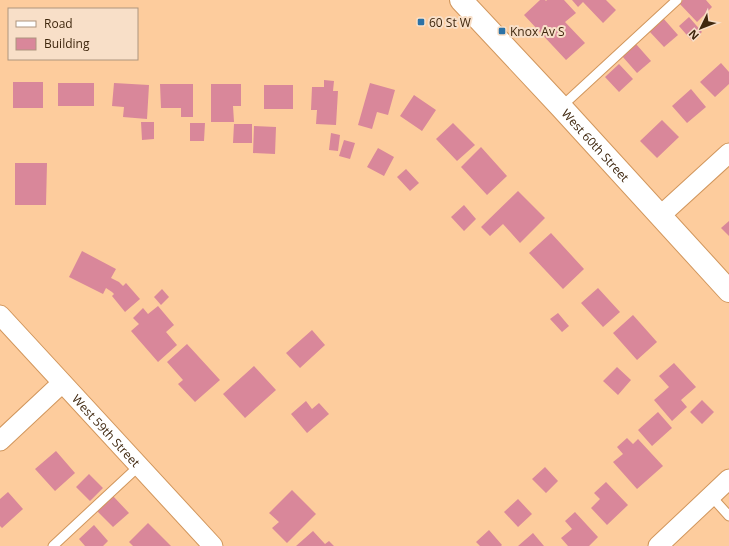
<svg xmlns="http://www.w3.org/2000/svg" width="729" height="546" viewBox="0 0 729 546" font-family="'Open Sans',sans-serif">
	<rect width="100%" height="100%" fill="#fdcc9d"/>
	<path fill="#d9879a" d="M 540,0 L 545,0 L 546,1 L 547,0 L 564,0 L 576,13 L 565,22 L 585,43 L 566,60 L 524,15 Z
		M 572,0 L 606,0 L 616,10 L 603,23 L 583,2 L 578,7 Z
		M 683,0 L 706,0 L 712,7 L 697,22 L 679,3 Z
		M 689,17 L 702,32 L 692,41 L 679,26 Z
		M 663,18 L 678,35 L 664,47 L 649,31 Z
		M 636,44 L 651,61 L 637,73 L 622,56 Z
		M 721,63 L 729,72 L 729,84 L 715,97 L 700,82 Z
		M 619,64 L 633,79 L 619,92 L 605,77 Z
		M 324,80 L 334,81 L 333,91 L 338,91 L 336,125 L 316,124 L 317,110 L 311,110 L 312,87 L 324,87 Z
		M 13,82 L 43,82 L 43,108 L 13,108 Z
		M 58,83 L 94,83 L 94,106 L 58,106 Z
		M 114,83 L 149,85 L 147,119 L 123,117 L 124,107 L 112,106 Z
		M 370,83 L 395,90 L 388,115 L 377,112 L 372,129 L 358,125 Z
		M 160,84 L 193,84 L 193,117 L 181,117 L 181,108 L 161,108 Z
		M 211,84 L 241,84 L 241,106 L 233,106 L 234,122 L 211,122 Z
		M 264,85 L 293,85 L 293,109 L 264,109 Z
		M 691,89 L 706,107 L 687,123 L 672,106 Z
		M 414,95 L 436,110 L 422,131 L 400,116 Z
		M 662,120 L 679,137 L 657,158 L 640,141 Z
		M 141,122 L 154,122 L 154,139 L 142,140 Z
		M 190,123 L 205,123 L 204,141 L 190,141 Z
		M 453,123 L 475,145 L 457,161 L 436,139 Z
		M 234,124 L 252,124 L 252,143 L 233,143 Z
		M 254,126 L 276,127 L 275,154 L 253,153 Z
		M 331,133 L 340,135 L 338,151 L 329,150 Z
		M 344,140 L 355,143 L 350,159 L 339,156 Z
		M 481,147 L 507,176 L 487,195 L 461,167 Z
		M 378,148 L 394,157 L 384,176 L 367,167 Z
		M 15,163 L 47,163 L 46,205 L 15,205 Z
		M 406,169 L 419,183 L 410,191 L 397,177 Z
		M 518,191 L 545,218 L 520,243 L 503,224 L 490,236 L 481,227 Z
		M 464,205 L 476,219 L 464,231 L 451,217 Z
		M 729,221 L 729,236 L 721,228 Z
		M 551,233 L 584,269 L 563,289 L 529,253 Z
		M 82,251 L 116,269 L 111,278 L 119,282 L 123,286 L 126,283 L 140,299 L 125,312 L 112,296 L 114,294 L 112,292 L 106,288 L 103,294 L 69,277 Z
		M 598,288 L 620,312 L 603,327 L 581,303 Z
		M 162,289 L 169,297 L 161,305 L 154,297 Z
		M 158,306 L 174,325 L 166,332 L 177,345 L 158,362 L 131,331 L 139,324 L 133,318 L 143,308 L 148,314 Z
		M 558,313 L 569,326 L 562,332 L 550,319 Z
		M 633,315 L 657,342 L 637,360 L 613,333 Z
		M 312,330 L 325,345 L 300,368 L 286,353 Z
		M 187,344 L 220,380 L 195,402 L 178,384 L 183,380 L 167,362 Z
		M 674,363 L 696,387 L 681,400 L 687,407 L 672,421 L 654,400 L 669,387 L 659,376 Z
		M 254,366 L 276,390 L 245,418 L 223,394 Z
		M 617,367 L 631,380 L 618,395 L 603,381 Z
		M 702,400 L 714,412 L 702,424 L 690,412 Z
		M 306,401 L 312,409 L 319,403 L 329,414 L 307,433 L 291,414 Z
		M 658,412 L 672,428 L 652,446 L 638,430 Z
		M 627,438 L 633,444 L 638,439 L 663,466 L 637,489 L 613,462 L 623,454 L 617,447 Z
		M 56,451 L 75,473 L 55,491 L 35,469 Z
		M 545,467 L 558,481 L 546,493 L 532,479 Z
		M 89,474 L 103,488 L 90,501 L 76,487 Z
		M 606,482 L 628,505 L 607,525 L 591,508 L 600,499 L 594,493 Z
		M 292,490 L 316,514 L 287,543 L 272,528 L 279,522 L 269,513 Z
		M 8,492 L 23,509 L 2,528 L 0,526 L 0,499 Z
		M 113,496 L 129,513 L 113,527 L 97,511 Z
		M 518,499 L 532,514 L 518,527 L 504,512 Z
		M 575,512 L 598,537 L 589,546 L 568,546 L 561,538 L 572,529 L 565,521 Z
		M 148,523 L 171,546 L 133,546 L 129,542 Z
		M 94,525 L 108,541 L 103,546 L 85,546 L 79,539 Z
		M 489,530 L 502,545 L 501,546 L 480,546 L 476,542 Z
		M 313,531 L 325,544 L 329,541 L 334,546 L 296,546 Z
		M 533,533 L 544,546 L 518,546 Z"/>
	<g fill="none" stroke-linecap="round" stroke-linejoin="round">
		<defs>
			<path id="lane" d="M 561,107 L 677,0
				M 711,496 L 729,516
				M 53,546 L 139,466"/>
			<g id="street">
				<path d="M 660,216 L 729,153"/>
				<path id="s1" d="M 0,315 L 213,546"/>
				<path d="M 0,441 L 62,383"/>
				<path d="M 658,546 L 729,479"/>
			</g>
			<g id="secondary">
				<path id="s2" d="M 461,0 L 561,107 L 729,291"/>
			</g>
		</defs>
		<use href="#lane" stroke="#d1965c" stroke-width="11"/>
		<use href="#street" stroke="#d1965c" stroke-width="21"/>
		<use href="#secondary" stroke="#d1965c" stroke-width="24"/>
		<use href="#lane" stroke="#fff" stroke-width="9"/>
		<use href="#street" stroke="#fff" stroke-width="19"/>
		<use href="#secondary" stroke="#fff" stroke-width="22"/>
	</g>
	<g fill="#2c72a6" stroke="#f8dfc8" stroke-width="1.5">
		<rect x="417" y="18" width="8" height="8" rx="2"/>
		<rect x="498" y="27" width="8" height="8" rx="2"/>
	</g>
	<g text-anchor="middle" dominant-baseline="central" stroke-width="4" stroke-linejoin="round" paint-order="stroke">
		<g font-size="12" fill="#3f270e" stroke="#f8dfc8" text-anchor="start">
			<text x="429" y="22">60 St W</text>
			<text x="510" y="31">Knox Av S</text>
		</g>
		<g font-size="12" fill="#3f270e" stroke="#f8dfc8">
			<text stroke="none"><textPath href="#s2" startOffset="198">West 60th Street</textPath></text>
			<text stroke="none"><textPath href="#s1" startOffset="157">West 59th Street</textPath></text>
		</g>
	</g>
	<rect x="8" y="8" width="130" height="52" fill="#f8dfc8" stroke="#ae957e"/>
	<rect x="16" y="21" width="20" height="6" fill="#ffffff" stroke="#ae957e"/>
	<text x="44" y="28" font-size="12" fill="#3f270e">Road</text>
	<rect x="16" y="38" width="20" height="12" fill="#d9879a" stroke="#ae957e"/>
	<text x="44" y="48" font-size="12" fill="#3f270e">Building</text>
	<g transform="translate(701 28) rotate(227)" stroke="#f8dfc8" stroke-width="3" paint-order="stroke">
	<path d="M0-3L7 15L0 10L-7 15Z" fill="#3f270e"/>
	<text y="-6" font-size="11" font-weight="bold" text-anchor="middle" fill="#3f270e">N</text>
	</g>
</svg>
